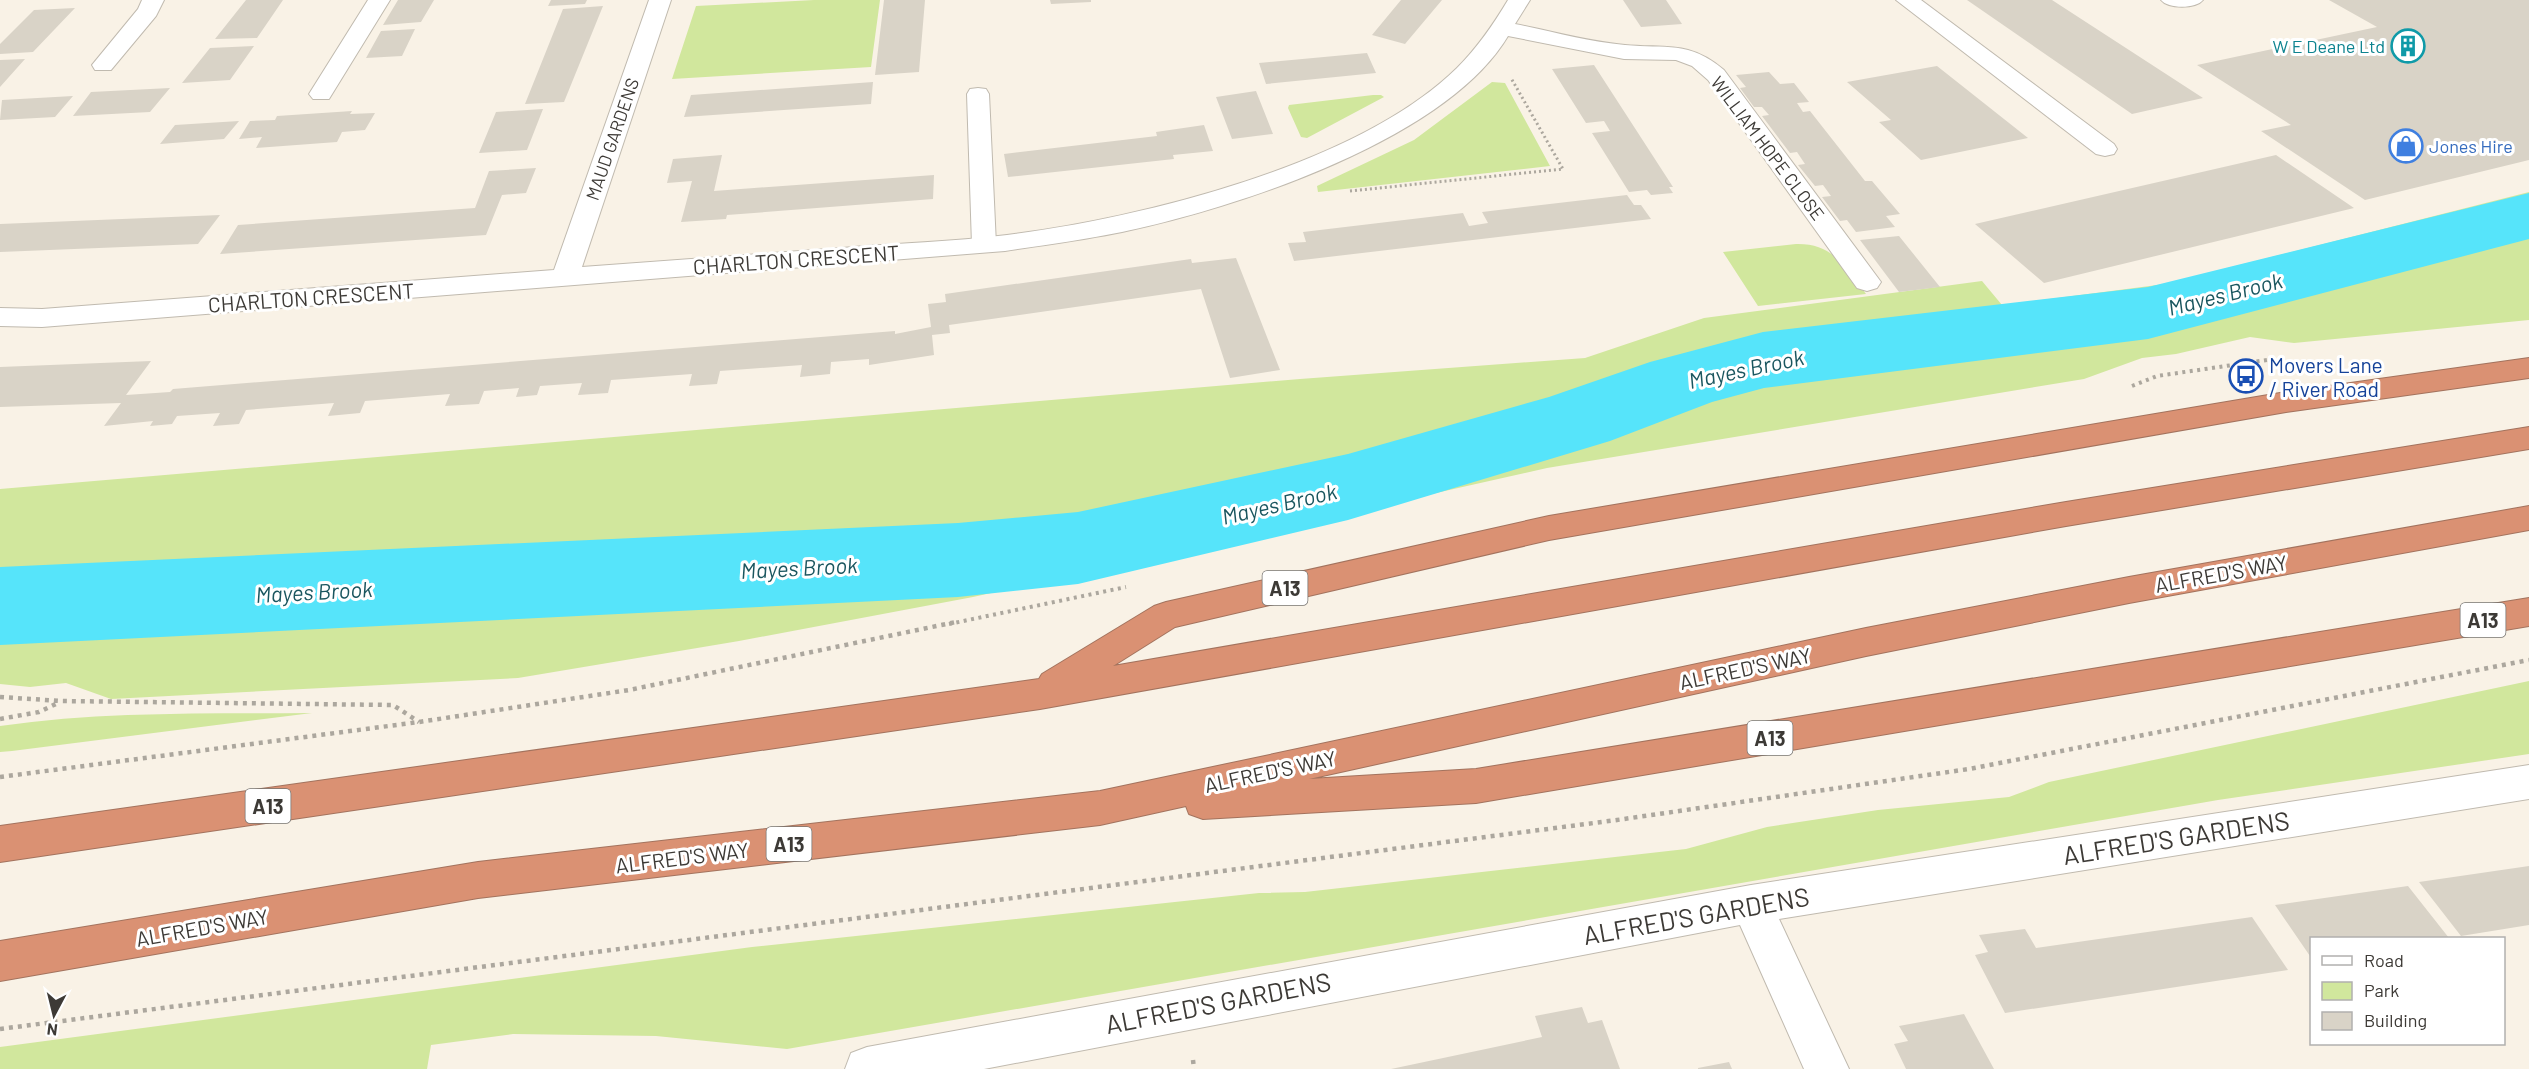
<svg xmlns="http://www.w3.org/2000/svg" width="2529" height="1069" viewBox="0 0 2529 1069" font-family="Barlow,sans-serif">
	<rect width="100%" height="100%" fill="#f9f2e6"/>
	<path fill="#d1e79d" d="M 814,0 L 880,0 L 871,67 L 672,79 L 696,6 Z
		M 1492,82 L 1505,83 L 1550,166 L 1318,192 L 1317,186 L 1414,140 Z
		M 1373,95 L 1381,95 L 1384,97 L 1307,138 L 1301,137 L 1288,108 L 1289,105 Z
		M 2529,192 L 2529,320 L 2294,343 L 2250,337 L 2176,354 L 2142,358 L 2084,379 L 1547,468 L 973,597 L 739,641 L 518,678 L 111,699 L 66,683 L 30,687 L 0,684 L 0,489 L 1300,379 L 1585,358 L 1704,318 L 1982,281 L 2002,305 L 2165,284 Z
		M 1796,244 C 1833,243 1846,267 1866,294 L 1758,306 L 1723,252 Z
		M 2529,681 L 2529,754 L 2218,800 L 787,1049 L 656,1036 L 513,1034 L 431,1045 L 427,1069 L 0,1069 L 0,1047 L 752,947 L 1259,893 L 1305,892 L 1686,849 L 1767,827 L 1878,810 L 2009,797 L 2049,782 Z
		M 312,713 L 12,751 L 0,752 L 0,726 C 103,711 208,714 312,713 Z"/>
	<g fill="none" stroke-linecap="round" stroke-linejoin="round">
		<path fill="#56e4fa" fill-rule="evenodd" d="M 2529,193 L 2529,239 L 2148,339 L 1764,388 L 1712,402 L 1610,441 L 1348,520 L 1078,584 L 958,597 L 0,645 L 0,567 L 958,523 L 1078,512 L 1348,454 L 1549,397 L 1650,362 L 1763,332 L 2148,287 Z"/>
	</g>
	<path fill="#d9d3c7" d="M 246,0 L 283,0 L 257,38 L 215,39 Z
		M 398,0 L 434,0 L 421,22 L 383,25 Z
		M 551,0 L 587,0 L 585,4 L 548,6 Z
		M 884,0 L 925,0 L 919,72 L 875,75 Z
		M 1050,0 L 1091,0 L 1091,2 L 1051,4 Z
		M 1401,0 L 1442,0 L 1405,44 L 1372,35 Z
		M 1623,0 L 1666,0 L 1682,24 L 1641,27 Z
		M 1967,0 L 2052,0 L 2203,98 L 2132,114 Z
		M 2329,0 L 2529,0 L 2529,160 L 2365,200 L 2261,131 L 2291,125 L 2197,65 L 2377,27 Z
		M 603,6 L 564,102 L 525,104 L 563,9 Z
		M 75,8 L 33,52 L 0,54 L 0,44 L 34,10 Z
		M 415,29 L 402,56 L 366,58 L 381,31 Z
		M 254,46 L 230,80 L 182,83 L 210,48 Z
		M 1367,53 L 1376,73 L 1266,84 L 1259,63 Z
		M 25,59 L 0,87 L 0,60 Z
		M 1594,65 L 1673,187 L 1669,187 L 1673,193 L 1651,195 L 1647,190 L 1629,192 L 1592,133 L 1610,131 L 1604,121 L 1586,123 L 1552,69 Z
		M 1937,66 L 2028,138 L 1921,160 L 1879,122 L 1891,120 L 1847,82 Z
		M 1769,72 L 1780,84 L 1794,83 L 1809,102 L 1797,103 L 1803,112 L 1810,111 L 1865,181 L 1872,181 L 1900,214 L 1886,216 L 1895,227 L 1856,232 L 1847,220 L 1840,221 L 1822,197 L 1831,196 L 1823,185 L 1815,186 L 1798,165 L 1805,164 L 1797,152 L 1790,153 L 1762,116 L 1769,115 L 1762,107 L 1754,107 L 1740,88 L 1746,87 L 1736,75 Z
		M 873,82 L 871,104 L 684,117 L 691,95 Z
		M 170,88 L 150,112 L 73,116 L 91,92 Z
		M 1256,91 L 1273,134 L 1232,139 L 1216,97 Z
		M 73,96 L 55,117 L 0,120 L 2,100 Z
		M 543,109 L 527,150 L 479,153 L 496,112 Z
		M 352,111 L 350,114 L 375,113 L 365,130 L 342,132 L 337,142 L 256,148 L 262,137 L 239,139 L 250,121 L 275,120 L 277,116 Z
		M 239,121 L 224,139 L 160,144 L 175,125 Z
		M 1204,125 L 1213,151 L 1173,155 L 1174,159 L 1008,177 L 1004,154 L 1157,136 L 1156,132 Z
		M 722,155 L 714,191 L 934,175 L 933,199 L 727,215 L 726,219 L 681,222 L 692,181 L 667,183 L 673,159 Z
		M 2276,155 L 2354,208 L 2044,283 L 1975,224 Z
		M 536,168 L 526,193 L 502,195 L 486,235 L 220,254 L 238,225 L 475,208 L 489,171 Z
		M 1627,195 L 1634,205 L 1641,205 L 1651,219 L 1294,261 L 1288,243 L 1306,242 L 1303,232 L 1463,213 L 1469,226 L 1488,223 L 1482,212 Z
		M 220,215 L 198,244 L 0,252 L 0,224 Z
		M 1899,236 L 1940,287 L 1899,292 L 1860,240 Z
		M 1236,258 L 1280,370 L 1230,378 L 1201,289 L 949,325 L 950,333 L 932,335 L 934,355 L 869,365 L 869,359 L 831,362 L 830,374 L 800,377 L 802,365 L 720,371 L 717,384 L 689,386 L 692,374 L 611,380 L 608,393 L 578,395 L 582,383 L 540,386 L 537,395 L 516,397 L 519,388 L 484,391 L 479,404 L 445,406 L 450,394 L 365,401 L 360,413 L 328,416 L 334,403 L 246,410 L 239,424 L 213,426 L 220,413 L 177,416 L 172,424 L 150,426 L 153,421 L 104,426 L 121,403 L 0,407 L 0,367 L 151,361 L 126,395 L 170,392 L 173,389 L 895,331 L 895,334 L 931,327 L 928,304 L 946,302 L 945,294 L 1191,259 L 1192,263 Z
		M 2529,866 L 2529,925 L 2461,936 L 2419,882 Z
		M 2408,886 L 2449,938 L 2312,938 L 2312,959 L 2275,905 Z
		M 2252,917 L 2288,970 L 2005,1013 L 1975,955 L 1988,952 L 1979,935 L 2025,929 L 2036,948 Z
		M 1582,1007 L 1588,1023 L 1602,1020 L 1620,1069 L 1391,1069 L 1542,1037 L 1535,1016 Z
		M 1964,1014 L 1994,1069 L 1906,1069 L 1894,1044 L 1908,1041 L 1899,1026 Z
		M 1729,1062 L 1732,1069 L 1698,1069 L 1698,1068 Z"/>
	<g fill="none" stroke-linecap="round" stroke-linejoin="round">
		<defs>
			<path id="lane" d="M 2161,0 L 2203,0 C 2196,9 2168,9 2161,0 Z
				M 978,88 L 986,89 L 989,94 L 996,245 L 993,250 L 984,252 L 975,250 L 972,245 L 967,94 L 970,89 Z"/>
			<path id="street" d="M 142,0 L 164,0 L 156,16 L 111,70 L 95,70 L 92,65 L 138,9 Z
				M 368,0 L 390,0 L 329,99 L 313,99 L 309,94 Z
				M 649,0 L 671,0 L 582,267 C 669,261 755,254 842,248 C 897,243 952,242 1007,235 C 1142,218 1358,165 1457,68 C 1478,47 1493,25 1508,0 L 1530,0 L 1515,24 C 1551,31 1588,42 1625,45 C 1666,49 1689,40 1724,70 L 1881,282 L 1877,288 L 1867,291 L 1857,288 L 1708,80 L 1692,66 L 1676,60 L 1624,59 L 1508,36 C 1446,140 1236,208 1122,232 C 1083,240 1044,245 1005,251 L 42,327 L 0,326 L 0,308 L 42,309 L 554,270 Z
				M 1896,0 L 1921,0 L 2114,144 L 2117,149 L 2114,154 L 2105,156 L 2096,154 Z
				M 2529,765 L 2529,799 L 1779,919 L 1849,1069 L 1804,1069 L 1740,925 L 984,1069 L 845,1069 L 851,1053 L 867,1047 L 1751,885 Z"/>
			<path id="highway" d="M 2529,358 L 2529,378 L 2286,412 L 1549,540 L 1175,627 L 1113,666 L 2066,502 L 2529,427 L 2529,449 L 2066,526 L 1040,709 L 0,862 L 0,826 L 1039,679 L 1042,674 L 1154,606 L 1166,602 L 1549,516 L 2286,392 Z
				M 2529,506 L 2529,530 L 2129,603 L 1866,656 L 1309,779 L 1476,769 L 2529,598 L 2529,626 L 1476,803 L 1203,819 L 1189,814 L 1186,806 L 1100,825 L 478,898 L 0,981 L 0,941 L 478,862 L 1100,791 L 1866,628 L 2129,577 Z"/>
		</defs>
		<use href="#lane" stroke="#c0baaf" stroke-width="2"/>
		<use href="#street" stroke="#c0baaf" stroke-width="2"/>
		<use href="#highway" stroke="#a3735e" stroke-width="2"/>
		<path stroke="#aca79e" stroke-width="3" stroke-dasharray="2 3" stroke-linecap="butt" d="M 1350,191 L 1563,169 L 1511,78"/>
		<path stroke="#aca79e" stroke-width="4" stroke-dasharray="3 4.5" stroke-linecap="butt" d="M 2132,386 L 2157,376 L 2267,360 L 2281,361
			M 949,624 L 1126,587"/>
		<path stroke="#aca79e" stroke-width="4.5" stroke-dasharray="4 5" stroke-linecap="butt" d="M 0,697 L 61,701 L 393,705 L 419,722
			M 0,719 L 39,712 L 60,702
			M 0,777 L 419,722 L 629,690 L 956,622
			M 0,1029 L 1617,820 L 1969,769 L 2529,660
			M 1193,1060 L 1194,1069"/>
		<use href="#lane" fill="#fff" fill-rule="evenodd"/>
		<use href="#street" fill="#fff" fill-rule="evenodd"/>
		<use href="#highway" fill="#da9173" fill-rule="evenodd"/>
	</g>
	<defs>
		<symbol id="building-ring" viewBox="-11 -11 22 22"><circle r="9.5" fill="#fff" stroke="#0f9aa8" stroke-width="1.5"/><path d="M-4-6H4V6H1V3H-1V6H-4ZM-2.5-4.3h1.7v1.8h-1.7ZM.8-4.3h1.7v1.8H.8ZM-2.5-1h1.7V.8h-1.7ZM.8-1h1.7V.8H.8Z" fill="#0f9aa8"/></symbol>
		<symbol id="shop-ring" viewBox="-11 -11 22 22"><circle r="9.5" fill="#fff" stroke="#3f7fe0" stroke-width="1.5"/><path d="M-5-2.5h2.3a2.7 3.5 0 0 1 5.4 0H5L5.5 6h-11ZM-1.5-2.5h3a1.5 2.3 0 0 0-3 0Z" fill="#3f7fe0"/></symbol>
		<symbol id="bus-ring" viewBox="-11 -11 22 22"><circle r="9.5" fill="#fff" stroke="#1a4fb4" stroke-width="1.5"/><path d="M-5-6H5V4H4V6H2V4H-2V6H-4V4H-5ZM-3.5-4V0h7V-4ZM-3.5 1.2v1.5H-2V1.2ZM2 1.2v1.5H3.5V1.2Z" fill="#1a4fb4"/></symbol>
	</defs>
	<g fill-rule="evenodd">
		<use href="#building-ring" x="2389" y="27" width="38" height="38"/>
		<use href="#shop-ring" x="2387" y="127" width="38" height="38"/>
		<use href="#bus-ring" x="2227" y="357" width="38" height="38"/>
	</g>
	<g text-anchor="middle" dominant-baseline="central" stroke-width="6" stroke-linejoin="round" paint-order="stroke">
		<g font-size="18" fill="#0d838f" stroke="#fff" text-anchor="end">
			<text x="2385" y="46">W E Deane Ltd</text>
		</g>
		<g font-size="18" fill="#3d3a36" stroke="#fff">
			<text transform="translate(612 139) rotate(-71)">MAUD GARDENS</text>
			<text transform="translate(1768 148) rotate(53)">WILLIAM HOPE CLOSE</text>
		</g>
		<g font-size="18" fill="#366cbe" stroke="#fff" text-anchor="start">
			<text x="2429" y="146">Jones Hire</text>
		</g>
		<g fill="#fff" stroke="#777572" stroke-width="1.5">
			<rect x="1262.5" y="571" width="45" height="34" rx="4.5"/>
			<rect x="2460.5" y="603" width="45" height="34" rx="4.5"/>
			<rect x="1747.5" y="721" width="45" height="34" rx="4.5"/>
			<rect x="245.5" y="789" width="45" height="34" rx="4.5"/>
			<rect x="766.5" y="827" width="45" height="34" rx="4.5"/>
		</g>
		<g font-size="20" font-weight="bold" fill="#3d3a36">
			<text x="1285" y="588">A13</text>
			<text x="2483" y="620">A13</text>
			<text x="1770" y="738">A13</text>
			<text x="268" y="806">A13</text>
			<text x="789" y="844">A13</text>
		</g>
		<g font-size="21" fill="#3d3a36" stroke="#fff">
			<text transform="translate(796 259) rotate(-4)">CHARLTON CRESCENT</text>
			<text transform="translate(311 297) rotate(-4)">CHARLTON CRESCENT</text>
			<text transform="translate(2221 573) rotate(-10)">ALFRED'S WAY</text>
			<text transform="translate(1745 668) rotate(-12)">ALFRED'S WAY</text>
			<text transform="translate(1270 771) rotate(-12)">ALFRED'S WAY</text>
			<text transform="translate(682 857) rotate(-7)">ALFRED'S WAY</text>
			<text transform="translate(202 927) rotate(-10)">ALFRED'S WAY</text>
		</g>
		<g font-size="21" fill="#164399" stroke="#fff" text-anchor="start">
			<text x="2269" y="364">Movers Lane<tspan x="2269" dy="24">/ River Road</tspan></text>
		</g>
		<g font-size="22" font-style="italic" fill="#1a565f" stroke="#fff">
			<text transform="translate(2225 293) rotate(-14)">Mayes Brook</text>
			<text transform="translate(1746 368) rotate(-12)">Mayes Brook</text>
			<text transform="translate(1279 503) rotate(-13)">Mayes Brook</text>
			<text transform="translate(799 567) rotate(-3)">Mayes Brook</text>
			<text transform="translate(314 591) rotate(-3)">Mayes Brook</text>
		</g>
		<g font-size="26" fill="#3d3a36" stroke="#fff">
			<text transform="translate(2176 837) rotate(-9)">ALFRED'S GARDENS</text>
			<text transform="translate(1696 915) rotate(-10)">ALFRED'S GARDENS</text>
			<text transform="translate(1218 1002) rotate(-11)">ALFRED'S GARDENS</text>
		</g>
	</g>
	<rect x="2310" y="937" width="195" height="108" fill="#ffffff" stroke="#b1b0af" stroke-width="1.5"/>
	<rect x="2322" y="956" width="30" height="9" fill="#ffffff" stroke="#b1b0af" stroke-width="1.5"/>
	<text x="2364" y="967" font-size="18" fill="#3d3a36">Road</text>
	<rect x="2322" y="982" width="30" height="18" fill="#d1e79d" stroke="#b1b0af" stroke-width="1.5"/>
	<text x="2364" y="997" font-size="18" fill="#3d3a36">Park</text>
	<rect x="2322" y="1012" width="30" height="18" fill="#d9d3c7" stroke="#b1b0af" stroke-width="1.5"/>
	<text x="2364" y="1027" font-size="18" fill="#3d3a36">Building</text>
	<g transform="translate(54 1015) rotate(187)" stroke="#ffffff" stroke-width="4.5" paint-order="stroke">
	<path d="M0-4.5L10 22L0 15L-10 22Z" fill="#3d3a36"/>
	<text y="-9" font-size="16" font-weight="bold" text-anchor="middle" fill="#3d3a36">N</text>
	</g>
</svg>
